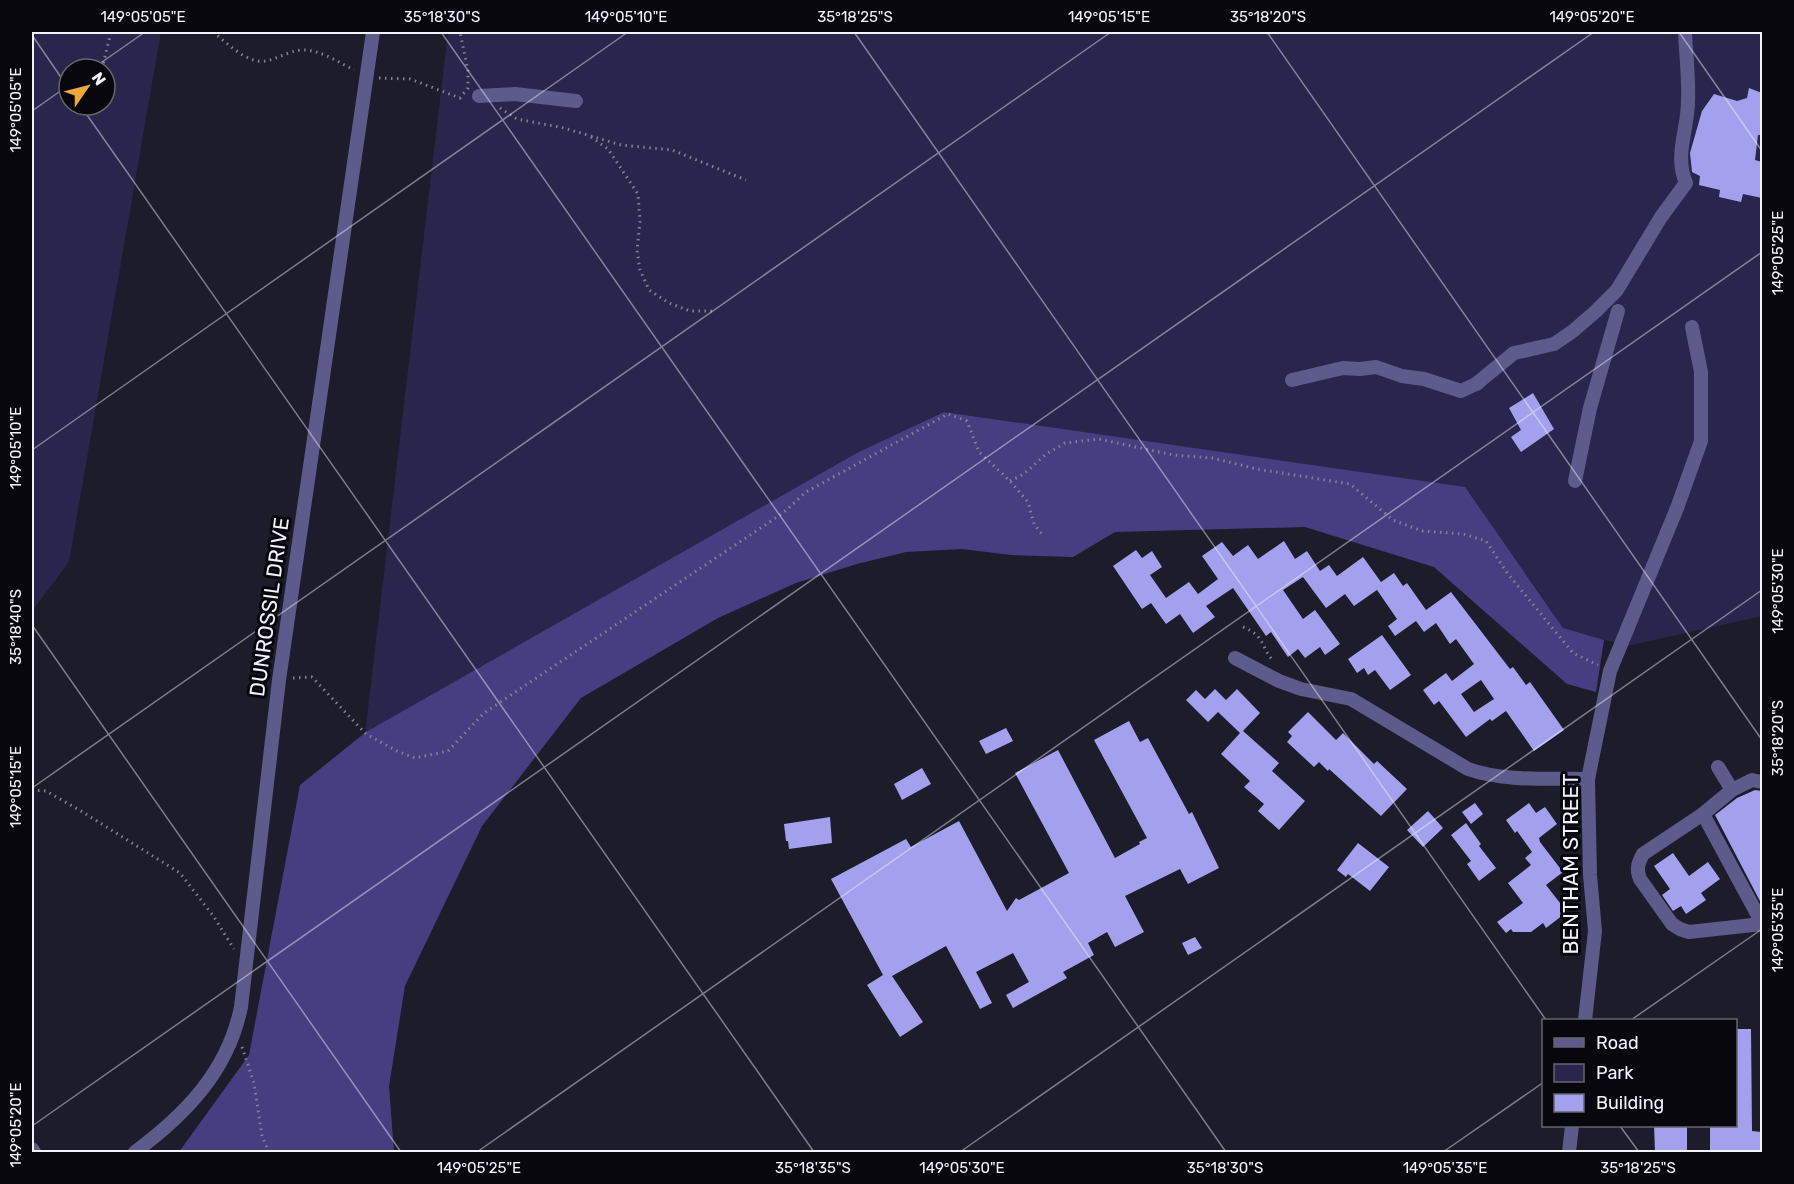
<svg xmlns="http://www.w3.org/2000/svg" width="1794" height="1184" viewBox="0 0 1794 1184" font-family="Rubik,sans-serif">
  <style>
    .green { fill: #28264c; fill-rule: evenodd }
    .forest { fill: #453f82 }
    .building { fill: #a3a1ee; fill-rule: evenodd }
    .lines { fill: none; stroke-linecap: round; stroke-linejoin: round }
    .path { stroke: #83838f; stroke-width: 3; stroke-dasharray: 1.5 4.5; stroke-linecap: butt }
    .minor { stroke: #5c5b8b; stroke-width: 14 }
    .ticks { fill: none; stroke: #f3f3fd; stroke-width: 1.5; stroke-opacity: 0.45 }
    .labels { text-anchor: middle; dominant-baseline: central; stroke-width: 6; stroke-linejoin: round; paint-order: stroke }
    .street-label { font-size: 21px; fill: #f3f3fd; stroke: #07070d }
    .neatline { fill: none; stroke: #f3f3fd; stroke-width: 2 }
    .ticks-label { font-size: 15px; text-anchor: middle; fill: #f3f3fd }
  </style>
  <rect width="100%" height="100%" fill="#1c1c2a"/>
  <!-- green -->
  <g class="green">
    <path d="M32,32H161L69,562L32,611ZM69,69H105V105H69Z"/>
    <polygon points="448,32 1762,32 1762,616 1627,646 1564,629 1465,488 944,412 863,451 365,734"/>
  </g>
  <!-- forest -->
  <polygon class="forest" points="944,412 1465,487 1563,628 1604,640 1596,692 1567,684 1434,567 1305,527 1115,532 1073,557 1011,555 962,549 906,552 857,564 796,583 718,618 581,698 482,826 405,986 389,1086 394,1152 179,1152 249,1055 300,785 366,732 857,453"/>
  <!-- building -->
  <g class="building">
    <polygon points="1749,88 1762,93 1762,135 1758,135 1755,160 1762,162 1762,198 1743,194 1741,202 1719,197 1720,190 1699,185 1700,176 1692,172 1690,153 1702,111 1714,94 1737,101 1747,98"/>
    <polygon points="1533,393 1554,429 1521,452 1511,437 1521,430 1509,408"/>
    <path d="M1284,541L1295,559L1307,551L1320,571L1329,565L1337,576L1363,557L1381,582L1394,573L1403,586L1407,583L1426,610L1451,592L1510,669L1513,667L1526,685L1530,682L1564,730L1534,751L1506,711L1492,721L1490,719L1466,737L1439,701L1434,705L1423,690L1446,673L1452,681L1474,664L1456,639L1450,644L1436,623L1424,632L1416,621L1395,636L1388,626L1397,619L1377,590L1354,606L1345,594L1326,608L1303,577L1283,590L1303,619L1315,610L1340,644L1325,655L1320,647L1305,658L1298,649L1288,657L1271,632L1266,636L1233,588L1206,606L1215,617L1193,633L1180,614L1166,624L1151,603L1142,609L1113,566L1136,550L1142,558L1152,551L1162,567L1150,575L1166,598L1189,582L1198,594L1218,579L1202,556L1222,542L1233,556L1248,545L1258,559ZM1481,680L1494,699L1474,712L1461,694Z"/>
    <polygon points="1382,635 1411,675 1390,690 1375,670 1368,675 1364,668 1357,673 1348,659"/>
    <polygon points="1215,689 1226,700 1237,689 1260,713 1243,731 1279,763 1272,771 1305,801 1279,830 1258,811 1264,804 1244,787 1250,781 1221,754 1240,733 1218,712 1208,722 1186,700 1196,690 1205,699"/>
    <polygon points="1308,712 1336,740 1343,733 1374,764 1377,761 1407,789 1381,816 1329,769 1328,771 1319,762 1314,767 1287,742 1292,736 1288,732"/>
    <polygon points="1129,721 1140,742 1148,738 1189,814 1192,812 1219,868 1188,884 1180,869 1125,896 1144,932 1115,947 1107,932 1088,943 1094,955 1063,972 1067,978 1013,1008 1006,995 1029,982 1013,953 976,972 992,1003 980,1009 946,946 892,976 923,1022 900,1037 867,985 883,975 831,879 906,839 911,847 959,821 1007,911 1016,898 1019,900 1069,873 1015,773 1058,750 1115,858 1140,844 1139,842 1147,838 1094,740"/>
    <polygon points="1006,728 1013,741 986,754 979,741"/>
    <polygon points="922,768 931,784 902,800 894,784"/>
    <polygon points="1755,790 1762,791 1762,905 1715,815 1737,798"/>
    <polygon points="1475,803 1483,814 1471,824 1462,812"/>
    <polygon points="1529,803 1536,813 1545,807 1557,824 1539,838 1540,842 1563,872 1546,885 1567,912 1546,928 1543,923 1531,932 1513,932 1511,929 1506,933 1497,922 1523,903 1508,883 1531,865 1525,858 1532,852 1517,831 1515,833 1506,820"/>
    <polygon points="1428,811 1443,828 1423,847 1407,830"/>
    <polygon points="830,817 832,843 789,849 788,841 786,841 784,824"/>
    <polygon points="1466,823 1481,844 1479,846 1496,868 1479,881 1467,864 1471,861 1451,835"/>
    <polygon points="1358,843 1389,867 1370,891 1348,874 1346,877 1337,870"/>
    <polygon points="1673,853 1689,876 1708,862 1720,879 1701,893 1706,900 1686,914 1681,906 1673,911 1662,895 1670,889 1654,866"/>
    <polygon points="1195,937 1202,948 1188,955 1182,943"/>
    <polygon points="1736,1029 1751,1029 1752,1131 1762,1132 1762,1152 1710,1152 1710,1125 1736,1125"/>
    <polygon points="1654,1125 1687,1125 1687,1152 1655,1152"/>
  </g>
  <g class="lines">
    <!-- path -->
    <g class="path">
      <path d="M213,32C226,42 247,64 265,61C279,59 291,49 306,50C322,51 340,63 354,70"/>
      <polyline points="102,69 111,32"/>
      <polyline points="379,78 410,79 460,98 468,88 468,71 460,32"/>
      <polyline points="500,108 517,119 564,128 621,145 672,150 746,180"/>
      <polyline points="591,137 608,149 638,194 640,222 637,250 640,270 649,290 669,303 690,311 713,311"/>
      <polyline points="1010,481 1024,474 1046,454 1065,443 1099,439 1173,455 1212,458 1257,469 1350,484 1393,520 1422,531 1463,534 1486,541 1508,574 1573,653 1598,665"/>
      <path d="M1243,627C1265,636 1260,645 1273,661"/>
      <polyline points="293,678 312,677 366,734 397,751 415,758 448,751 484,713 783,513 806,492 948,414 967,421 979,452 1010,481 1028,502 1034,524 1044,537"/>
      <polyline points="32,790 46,791 81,811 180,873 214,917 234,949"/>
      <polyline points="242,1047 254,1083 262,1136 269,1152"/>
    </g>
    <!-- minor -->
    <g class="minor">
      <polyline points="479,96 515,94 576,101"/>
      <polyline points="1292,380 1343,368 1360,369 1376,367 1402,376 1424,379 1461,391 1478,383"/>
      <path d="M1476,384L1514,353L1554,344L1573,331L1595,312L1617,290L1661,217L1686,183C1674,155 1688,130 1688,101C1689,78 1686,55 1685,32"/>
      <polyline points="1575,481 1590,408 1618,311"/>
      <path d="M1235,658L1279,681L1301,689L1351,699L1468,769C1505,782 1549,778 1588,779"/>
      <polyline points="1718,767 1732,790"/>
      <path d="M1762,782L1752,780L1732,790L1703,814L1643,854C1638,863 1636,869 1640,879L1672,924L1680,929L1689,932L1762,924"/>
      <polyline points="1703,814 1762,923"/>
      <polyline points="1585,1020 1595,931 1590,875 1588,779 1610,671 1677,508 1701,441 1701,372 1692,327"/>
      <polyline points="32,1149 34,1152"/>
      <path d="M135,1152C186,1114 228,1071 241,1007L279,680L373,32"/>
      <polyline points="1569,1152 1572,1126"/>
    </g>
  </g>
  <!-- ticks -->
  <path class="ticks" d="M441,32L1226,1152M854,32L1546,1020M1267,32L1762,740M1679,32L1762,151M32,35L69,89M92,69L145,32M80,105L814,1152M32,111L69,85M32,450L628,32M32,625L401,1152M32,788L1111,32M1631,1020L1762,929M32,1126L1594,32M1620,1126L1639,1152M477,1152L1762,252M960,1152L1762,590M1443,1152L1544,1082"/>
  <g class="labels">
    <!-- street labels -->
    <g class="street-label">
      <text transform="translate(269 607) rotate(-82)">DUNROSSIL DRIVE</text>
      <text transform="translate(1570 864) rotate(-90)">BENTHAM STREET</text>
    </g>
  </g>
  <!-- border -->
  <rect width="1794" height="1184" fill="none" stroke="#07070d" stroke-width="66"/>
  <!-- legend -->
  <rect x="1542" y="1019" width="195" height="108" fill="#07070d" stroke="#65656d" stroke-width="1.5"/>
  <rect x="1554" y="1038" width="30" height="9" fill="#5c5b8b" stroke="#65656d" stroke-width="1.5"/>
  <text x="1596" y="1049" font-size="18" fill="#f3f3fd">Road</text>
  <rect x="1554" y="1064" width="30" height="18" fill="#28264c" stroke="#65656d" stroke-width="1.5"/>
  <text x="1596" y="1079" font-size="18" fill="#f3f3fd">Park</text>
  <rect x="1554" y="1094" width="30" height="18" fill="#a3a1ee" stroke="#65656d" stroke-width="1.5"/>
  <text x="1596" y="1109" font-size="18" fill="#f3f3fd">Building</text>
  <!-- north arrow -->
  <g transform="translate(87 87) rotate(55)"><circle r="28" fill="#07070d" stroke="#65656d" stroke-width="1.5"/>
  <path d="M0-4.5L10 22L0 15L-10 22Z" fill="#eda83b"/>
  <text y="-9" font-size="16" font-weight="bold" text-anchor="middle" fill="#f3f3fd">N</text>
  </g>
  <rect x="33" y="33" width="1728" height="1118" class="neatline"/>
  <g class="ticks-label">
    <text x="143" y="22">149°05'05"E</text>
    <text x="442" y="22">35°18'30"S</text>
    <text x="626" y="22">149°05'10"E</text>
    <text x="855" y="22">35°18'25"S</text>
    <text x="1109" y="22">149°05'15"E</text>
    <text x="1268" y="22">35°18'20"S</text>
    <text x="1592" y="22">149°05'20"E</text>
    <text transform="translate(16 110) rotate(-90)" y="5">149°05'05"E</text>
    <text transform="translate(1778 253) rotate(-90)" y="5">149°05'25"E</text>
    <text transform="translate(16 448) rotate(-90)" y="5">149°05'10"E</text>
    <text transform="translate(1778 591) rotate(-90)" y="5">149°05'30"E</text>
    <text transform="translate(16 627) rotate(-90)" y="5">35°18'40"S</text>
    <text transform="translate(1778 738) rotate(-90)" y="5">35°18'20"S</text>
    <text transform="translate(16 787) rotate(-90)" y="5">149°05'15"E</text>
    <text transform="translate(1778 930) rotate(-90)" y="5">149°05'35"E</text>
    <text transform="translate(16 1125) rotate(-90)" y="5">149°05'20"E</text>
    <text x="479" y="1173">149°05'25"E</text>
    <text x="813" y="1173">35°18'35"S</text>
    <text x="962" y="1173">149°05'30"E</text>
    <text x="1225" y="1173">35°18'30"S</text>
    <text x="1445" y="1173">149°05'35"E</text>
    <text x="1638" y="1173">35°18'25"S</text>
  </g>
</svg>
